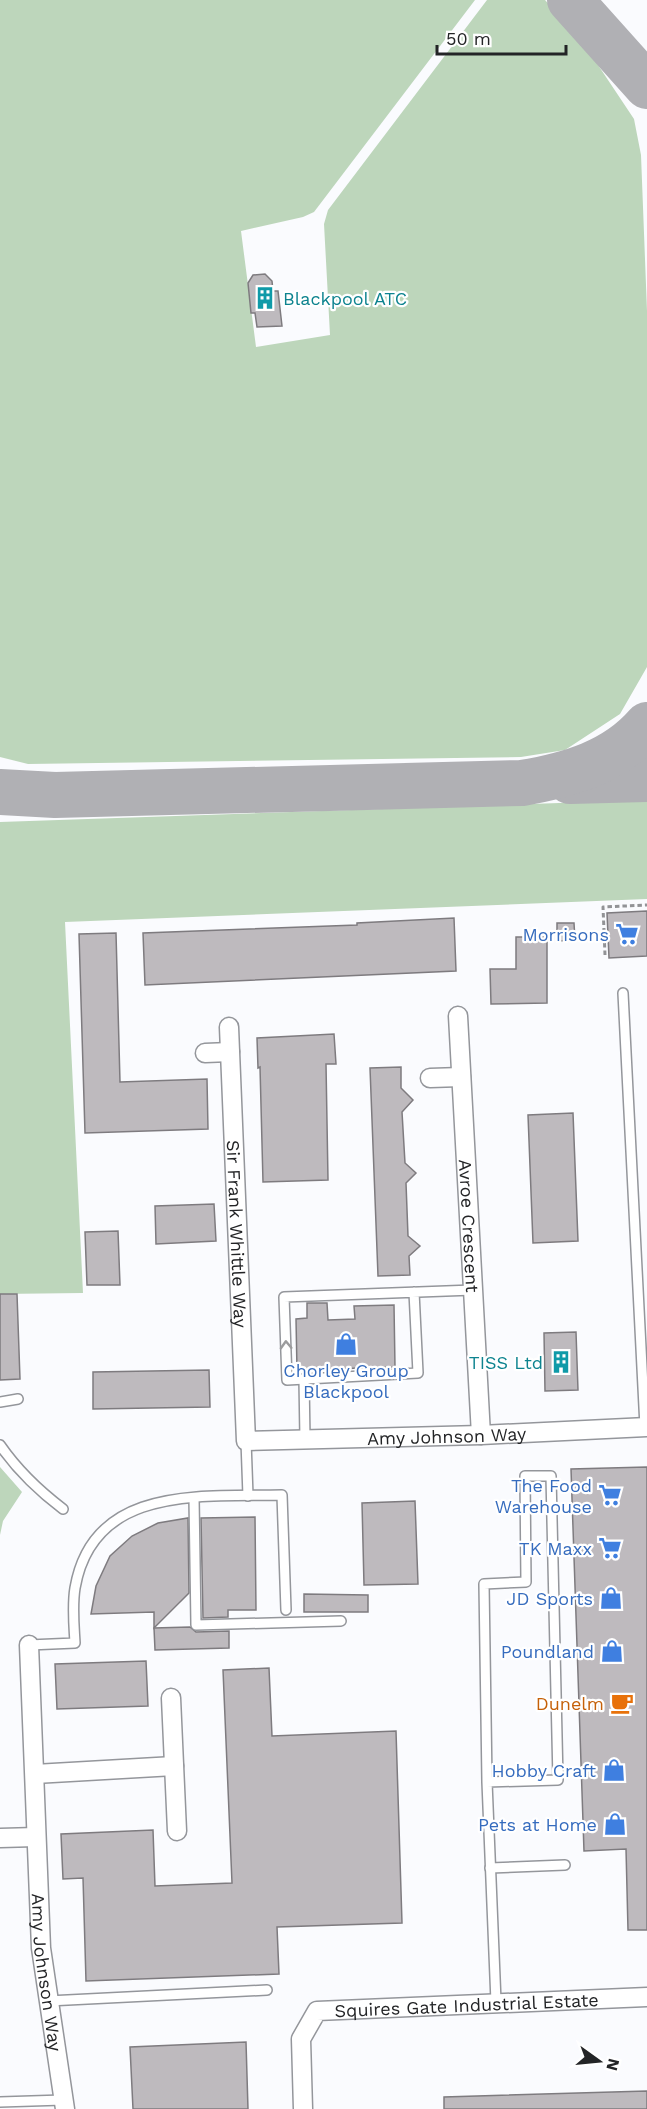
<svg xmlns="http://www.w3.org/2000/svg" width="647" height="2109" viewBox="0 0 647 2109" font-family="'Work Sans',sans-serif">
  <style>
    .green { fill: #bdd6bb }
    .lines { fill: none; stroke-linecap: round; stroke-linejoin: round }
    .taxiway { stroke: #b0b0b4; stroke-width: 46 }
    .building { fill: #bebabe; stroke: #7e7b7f; stroke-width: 1.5 }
    .lane-casing { stroke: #94969b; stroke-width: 12 }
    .street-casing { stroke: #94969b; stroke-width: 21 }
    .path { stroke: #929396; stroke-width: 3; stroke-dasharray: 4.5 3; stroke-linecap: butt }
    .lane { stroke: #fff; stroke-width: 9 }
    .street { stroke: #fff; stroke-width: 18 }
    .oneway { stroke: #9c9c9d }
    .labels { text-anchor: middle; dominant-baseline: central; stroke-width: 4.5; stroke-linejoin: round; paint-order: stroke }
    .culture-label { font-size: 18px; fill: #0d838f; stroke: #fff; text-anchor: start }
    .shop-label { font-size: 18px; fill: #366cbe; stroke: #fff; text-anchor: end }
    .street-label { font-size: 18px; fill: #232426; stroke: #fff }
    .food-label { font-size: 18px; fill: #c56008; stroke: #fff; text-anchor: end }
  </style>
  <rect width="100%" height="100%" fill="#fafbfe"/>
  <!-- green -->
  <g class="green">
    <polygon points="0,0 475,0 314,212 303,217 241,231 256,347 330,335 324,224 328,210 487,0 545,0 580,38 634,119 641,155 647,311 647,667 620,714 565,750 521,757 28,764 0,757"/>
    <polygon points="647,800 647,899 65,922 83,1293 0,1294 0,822"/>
    <polygon points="0,1467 22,1492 3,1521 0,1535"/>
  </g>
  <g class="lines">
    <!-- taxiway -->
    <g class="taxiway">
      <polyline points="570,0 647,86"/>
      <polyline points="570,781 647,779"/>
      <path d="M0,792L55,795L522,783C569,775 615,762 647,725"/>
    </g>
  </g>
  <!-- building -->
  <g class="building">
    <polygon points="265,274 272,281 273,291 278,291 282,326 257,327 255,313 251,313 248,283 253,275"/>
    <polygon points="647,911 647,956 609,958 607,913"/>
    <polygon points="454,918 456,971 145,985 143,933 357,925 357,923"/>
    <polygon points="557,923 574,923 575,940 557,941"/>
    <polygon points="116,933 120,1082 207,1079 208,1129 85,1133 79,934"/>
    <polygon points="516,937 547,937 547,1003 491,1004 490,969 516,969"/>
    <polygon points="334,1034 336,1064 326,1064 328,1180 263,1182 260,1067 258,1068 257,1038"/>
    <polygon points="401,1067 401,1088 413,1100 402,1112 405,1163 416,1173 406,1183 408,1236 420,1246 409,1256 410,1275 378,1276 370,1068"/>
    <polygon points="573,1113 578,1241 533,1243 528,1115"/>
    <polygon points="214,1204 216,1241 156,1244 155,1206"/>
    <polygon points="118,1231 120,1285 87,1285 85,1232"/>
    <polygon points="0,1294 17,1294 20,1379 0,1380"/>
    <polygon points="307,1303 327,1303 328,1320 355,1319 354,1306 394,1305 395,1367 297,1370 296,1319 307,1318"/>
    <polygon points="576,1332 578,1390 545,1391 544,1333"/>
    <polygon points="209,1370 210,1407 93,1409 93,1372"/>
    <polygon points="647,1467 647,1930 628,1930 626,1849 584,1851 571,1469"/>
    <polygon points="415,1501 418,1584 364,1585 362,1503"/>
    <polygon points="255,1517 256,1610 228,1610 228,1617 203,1618 201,1518"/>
    <polygon points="188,1518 189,1593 154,1628 154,1612 91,1614 96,1586 110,1556 132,1536 158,1523"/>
    <polygon points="304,1594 368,1595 368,1612 304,1612"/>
    <polygon points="190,1627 196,1632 229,1631 229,1648 155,1650 154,1628"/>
    <polygon points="146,1661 148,1706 57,1709 55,1664"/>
    <polygon points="269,1668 272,1736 396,1731 402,1923 277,1927 279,1974 86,1981 83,1878 63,1879 61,1834 153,1830 155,1886 232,1883 223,1670"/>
    <polygon points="246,2042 248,2109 133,2109 130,2047"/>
    <polygon points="647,2091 647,2109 444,2109 444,2097"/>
  </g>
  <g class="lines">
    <!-- lane casing -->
    <g class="lane-casing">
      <g id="lane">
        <polyline points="623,993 645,1427"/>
        <polyline points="414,1292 418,1373 287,1380 284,1297 473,1290"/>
        <polyline points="304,1379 305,1439"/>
        <polyline points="0,1402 18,1399"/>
        <polyline points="246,1441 248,1496"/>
        <path d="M0,1445C18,1471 38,1490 63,1509"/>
        <polyline points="194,1498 196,1625 341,1621"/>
        <path d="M29,1645L75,1643C74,1625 72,1606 75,1588C93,1484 203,1497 282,1495L286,1610"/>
        <polyline points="487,1782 484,1584 526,1582 525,1476 551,1476 558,1780 487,1782 496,2002"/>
        <polyline points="490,1868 565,1865"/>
        <polyline points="48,2001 267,1990"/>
        <polyline points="0,2102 63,2100"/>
      </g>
    </g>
    <!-- street casing -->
    <g class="street-casing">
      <g id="street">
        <path id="s1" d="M458,1016L481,1435"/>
        <path id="s2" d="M229,1027L246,1441L481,1435L647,1427"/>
        <polyline points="205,1053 230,1052"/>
        <polyline points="430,1078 461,1077"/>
        <path id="s3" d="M29,1645L41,1948L65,2109"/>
        <polyline points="171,1698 177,1831"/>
        <polyline points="35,1774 174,1766"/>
        <polyline points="0,1838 36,1837"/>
        <path id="s4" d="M303,2109L301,2039L317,2011L647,1997"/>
      </g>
    </g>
    <!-- path -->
    <polyline class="path" points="605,955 603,907 647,905"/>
    <!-- lane -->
    <use href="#lane" class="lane"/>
    <!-- street -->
    <use href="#street" class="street"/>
  </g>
  <!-- one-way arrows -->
  <defs><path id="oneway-chevron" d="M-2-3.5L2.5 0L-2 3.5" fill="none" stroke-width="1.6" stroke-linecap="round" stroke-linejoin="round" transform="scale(1.5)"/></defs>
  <use class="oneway" href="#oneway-chevron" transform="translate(286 1345) rotate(-92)"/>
  <!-- icons -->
  <defs>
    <g id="building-bare" transform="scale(1.8)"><path d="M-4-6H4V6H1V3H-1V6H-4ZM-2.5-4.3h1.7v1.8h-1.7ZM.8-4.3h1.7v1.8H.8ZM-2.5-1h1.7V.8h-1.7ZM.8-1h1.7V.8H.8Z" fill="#0f9aa8" stroke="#fff" stroke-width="2.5" paint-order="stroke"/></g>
    <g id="supermarket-bare" transform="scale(1.8)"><path d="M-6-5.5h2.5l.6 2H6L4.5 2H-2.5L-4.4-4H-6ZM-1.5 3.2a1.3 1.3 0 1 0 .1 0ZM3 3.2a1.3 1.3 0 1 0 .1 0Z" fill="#3f7fe0" stroke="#fff" stroke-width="2.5" paint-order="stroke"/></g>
    <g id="shop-bare" transform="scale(1.8)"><path d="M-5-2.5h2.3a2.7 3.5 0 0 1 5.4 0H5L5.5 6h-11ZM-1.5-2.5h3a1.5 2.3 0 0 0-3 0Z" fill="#3f7fe0" stroke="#fff" stroke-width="2.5" paint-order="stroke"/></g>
    <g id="cafe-bare" transform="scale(1.8)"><path d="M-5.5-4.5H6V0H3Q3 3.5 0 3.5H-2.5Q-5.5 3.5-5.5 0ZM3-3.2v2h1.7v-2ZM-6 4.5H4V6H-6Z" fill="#e8710a" stroke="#fff" stroke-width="2.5" paint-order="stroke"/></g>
  </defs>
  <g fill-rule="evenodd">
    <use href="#building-bare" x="265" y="298"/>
    <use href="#supermarket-bare" x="627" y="934"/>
    <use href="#shop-bare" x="346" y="1344"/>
    <use href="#building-bare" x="561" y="1362"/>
    <use href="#supermarket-bare" x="610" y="1495"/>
    <use href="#supermarket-bare" x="610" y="1548"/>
    <use href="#shop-bare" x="611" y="1598"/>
    <use href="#shop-bare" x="612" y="1651"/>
    <use href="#cafe-bare" x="622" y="1703"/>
    <use href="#shop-bare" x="614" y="1770"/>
    <use href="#shop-bare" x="615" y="1824"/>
  </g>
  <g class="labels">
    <!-- culture labels -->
    <g class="culture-label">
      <text x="283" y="298">Blackpool ATC</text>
      <text x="543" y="1362" text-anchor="end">TISS Ltd</text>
    </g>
    <!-- shop labels -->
    <g class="shop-label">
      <text x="609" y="934">Morrisons</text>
      <text x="346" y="1370" text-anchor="middle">Chorley Group<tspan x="346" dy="21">Blackpool</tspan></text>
      <text x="592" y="1485">The Food<tspan x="592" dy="21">Warehouse</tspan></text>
      <text x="592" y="1548">TK Maxx</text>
      <text x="593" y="1598">JD Sports</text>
      <text x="594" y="1651">Poundland</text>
      <text x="596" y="1770">Hobby Craft</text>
      <text x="597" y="1824">Pets at Home</text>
    </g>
    <!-- street labels -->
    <g class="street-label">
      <text stroke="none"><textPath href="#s1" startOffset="210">Avroe Crescent</textPath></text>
      <text stroke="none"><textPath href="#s2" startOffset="207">Sir Frank Whittle Way</textPath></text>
      <text stroke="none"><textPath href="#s2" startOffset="615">Amy Johnson Way</textPath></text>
      <text stroke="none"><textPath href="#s3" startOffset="328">Amy Johnson Way</textPath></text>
      <text stroke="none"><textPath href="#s4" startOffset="252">Squires Gate Industrial Estate</textPath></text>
    </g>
    <!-- food labels -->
    <g class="food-label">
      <text x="604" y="1703">Dunelm</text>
    </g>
  </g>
  <!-- north arrow -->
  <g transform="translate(599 2061) rotate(105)" stroke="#ffffff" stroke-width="4.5" paint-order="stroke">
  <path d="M0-4.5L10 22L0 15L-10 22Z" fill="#232426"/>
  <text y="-9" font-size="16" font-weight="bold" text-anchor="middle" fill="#232426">N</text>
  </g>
  <!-- scale -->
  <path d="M437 45v9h129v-9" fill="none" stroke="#232426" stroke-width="3"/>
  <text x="446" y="45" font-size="18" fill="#232426" stroke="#ffffff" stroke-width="4.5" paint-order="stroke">50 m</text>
</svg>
